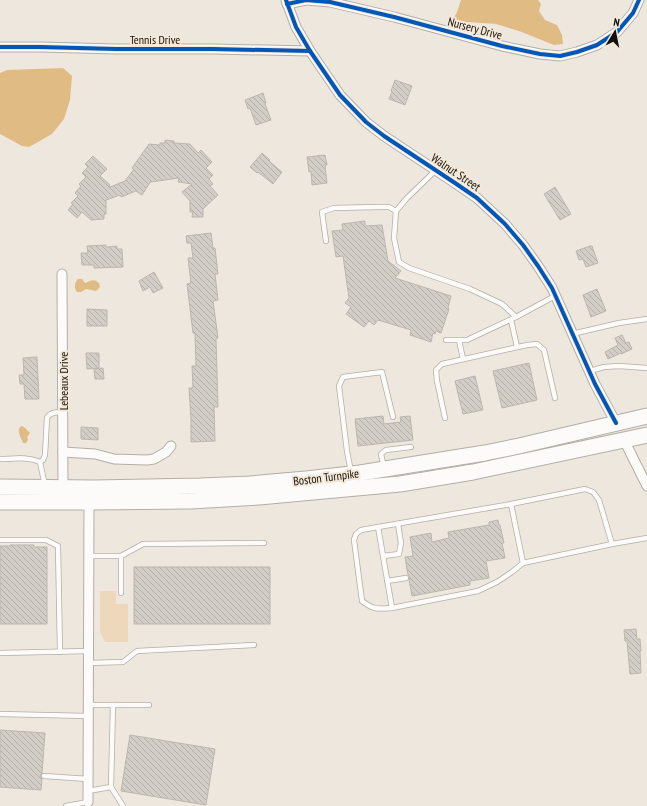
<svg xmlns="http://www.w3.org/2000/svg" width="647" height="806" viewBox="0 0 647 806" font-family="'PT Sans Narrow',sans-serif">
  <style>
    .park { fill: #edd8bb }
    .water { fill: #e1bb84 }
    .building { fill: url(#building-back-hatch); stroke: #bbb6ae }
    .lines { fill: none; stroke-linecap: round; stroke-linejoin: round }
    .service-casing { stroke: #b3aea6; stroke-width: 6 }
    .minor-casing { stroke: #b3aea6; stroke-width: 11 }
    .trunk-casing { stroke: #b3aea6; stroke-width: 17 }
    .service { stroke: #fcfbfa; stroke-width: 4.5 }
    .minor { stroke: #fcfbfa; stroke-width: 9 }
    .trunk { stroke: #fcfbfa; stroke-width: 15 }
    .cycleway-casing { stroke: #f4e8d8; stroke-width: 6 }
    .cycleway { stroke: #0057b8; stroke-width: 4 }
    .labels { text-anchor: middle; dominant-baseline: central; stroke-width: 4; stroke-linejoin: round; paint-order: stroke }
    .street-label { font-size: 12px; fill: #130f0a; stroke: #f4e8d8 }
  </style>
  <defs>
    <pattern id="building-back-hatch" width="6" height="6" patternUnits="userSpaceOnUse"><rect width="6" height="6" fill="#d2cdc6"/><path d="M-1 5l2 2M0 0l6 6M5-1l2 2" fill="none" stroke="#b3afa9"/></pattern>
  </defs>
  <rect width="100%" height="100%" fill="#eee7de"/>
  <!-- park -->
  <polygon class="park" points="100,591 116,591 116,604 128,604 128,642 105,642 100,632"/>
  <!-- water -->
  <g class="water">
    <polygon points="461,0 538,0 541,4 539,11 545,20 557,25 562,35 563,44 554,45 519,31 496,24 467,22 460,24 452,21 457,12"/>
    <polygon points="63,68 72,76 70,100 64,119 52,134 29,147 22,146 0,134 0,73 7,70"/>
    <path d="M78,279H82L85,283C89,282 92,279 96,281L99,283L100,287L96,291L86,289L81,292H77C74,288 74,283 78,279Z"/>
    <path d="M21,426L24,427L30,433L27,437L28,440L26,443H23C21,437 18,434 19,429Z"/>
  </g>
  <!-- building -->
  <g class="building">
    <polygon points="395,80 412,86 405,105 389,99 392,92 391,91"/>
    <polygon points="263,93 266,103 265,104 271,120 256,125 250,108 248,109 245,100"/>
    <polygon points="165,140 174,141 174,143 190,144 198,153 201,150 212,162 206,168 213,175 209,179 213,184 210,186 218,195 203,209 203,217 192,217 193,212 190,212 190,201 182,192 192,184 178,182 179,178 151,182 151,181 142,195 136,191 121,197 120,195 106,200 106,214 104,214 104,219 91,220 82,212 77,218 68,210 73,204 71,203 78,196 75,193 81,186 79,184 86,177 82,173 88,167 85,164 93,156 107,169 100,176 109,184 110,187 125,181 134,169 132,168 149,144 160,145 160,143 165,143"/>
    <polygon points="262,153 270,160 269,161 282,172 273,184 258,172 257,173 250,167"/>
    <polygon points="325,155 327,165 325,165 327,183 312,185 311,171 309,172 307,157"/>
    <polygon points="555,187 571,214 560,220 544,194"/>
    <polygon points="365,221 365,226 382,225 388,261 401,271 395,278 451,296 448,308 449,309 441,333 436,331 435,334 433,333 431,342 410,335 411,330 378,320 374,325 369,321 364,327 346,314 351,307 345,303 349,298 343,256 336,257 332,231 343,230 342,224"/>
    <polygon points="211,233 213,248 215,248 218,274 215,274 218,300 213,301 218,338 216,339 218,407 214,407 215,441 191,442 191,419 189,388 193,388 192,366 196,366 195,333 193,333 187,284 191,283 188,258 193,258 191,243 187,243 186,236"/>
    <polygon points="106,245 106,247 117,246 117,249 122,249 123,267 94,268 94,265 82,265 81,253 88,253 87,246"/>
    <polygon points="590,246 592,246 598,263 586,267 583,259 579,260 576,251"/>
    <polygon points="154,272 163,288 153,293 150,287 143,291 139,281"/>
    <polygon points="597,289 606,311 591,317 583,295"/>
    <polygon points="87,309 107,310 107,326 87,326"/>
    <polygon points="622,335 626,343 629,342 632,349 621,354 621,353 608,359 605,352 618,345 615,338"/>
    <polygon points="86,353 99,353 99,368 87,369"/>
    <polygon points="37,357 39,399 25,399 24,384 20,384 19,375 24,375 23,358"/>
    <polygon points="529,363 537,400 502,408 493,371"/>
    <polygon points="103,368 104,379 95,379 94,369"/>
    <polygon points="475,376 483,410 463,414 455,381"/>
    <polygon points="383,416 384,424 401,422 400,417 410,416 413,440 358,446 355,419"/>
    <polygon points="81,427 98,428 98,440 81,439"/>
    <polygon points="498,520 499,525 500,525 504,543 502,543 505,558 486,561 489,578 470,581 470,585 412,596 409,580 410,577 408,575 405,557 413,556 410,537 431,533 432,542 449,538 448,532 489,525 489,522"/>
    <polygon points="10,545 34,545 34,547 47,547 47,624 0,624 0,546 10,546"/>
    <rect x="134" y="567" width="136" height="57"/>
    <polygon points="636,629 637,639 640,639 641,651 640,651 641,673 630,674 627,641 625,641 624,630"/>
    <polygon points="0,730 45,733 42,773 40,776 42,779 41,790 0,787"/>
    <polygon points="130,735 215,749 206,805 121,791"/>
  </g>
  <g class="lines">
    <!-- service casing -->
    <g class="service-casing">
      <g id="service">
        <polyline points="436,170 407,198 396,211 394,238 399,262 409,268 470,289 502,304 516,317 555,296"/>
        <polyline points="326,241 322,212 334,208 378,207 389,207 396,211"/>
        <polyline points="511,320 517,347"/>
        <polyline points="572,334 619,323 647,319"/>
        <polyline points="446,340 467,340 516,317"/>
        <polyline points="459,340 463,359"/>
        <polyline points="590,371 604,367 619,366 647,368"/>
        <polyline points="445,418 437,381 436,370 442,364 527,345 537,344 544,350 555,398"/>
        <path d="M0,459C13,459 27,456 40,462L45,486"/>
        <path d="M40,462L43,460L45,455L47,418C50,412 57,412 63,412"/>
        <polyline points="384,468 381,454 386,450 411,447"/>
        <polyline points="351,472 347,451 339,386 343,377 382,372 393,417"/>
        <polyline points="511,504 585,489 593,492 599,500 612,544"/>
        <polyline points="378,527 392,608"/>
        <polyline points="0,540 46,540 58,546 60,652"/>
        <polyline points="89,556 121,556 143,544 264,543"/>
        <polyline points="383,556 399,554 401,543 398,524"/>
        <path d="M523,563L511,504L361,530L356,534L354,540L362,601C374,610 377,609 392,608L478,591L497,582L512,572L523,563L612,544L647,538"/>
        <polyline points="387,581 406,578"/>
        <polyline points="121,593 121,556"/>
        <polyline points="0,653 88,651"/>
        <polyline points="88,663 123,662 137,651 254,645"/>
        <polyline points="88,705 149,705"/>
        <polyline points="0,714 88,716"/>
        <polyline points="44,776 88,779"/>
        <polyline points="111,787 123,806"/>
        <polyline points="88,791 111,787 113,705"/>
        <polyline points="66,806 88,802"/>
      </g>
    </g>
    <!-- minor casing -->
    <g class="minor-casing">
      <g id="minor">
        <polyline points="286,0 296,27 310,51 340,95 366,122 384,136 455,183 477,198 505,224 523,245 538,266 552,288 595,384 616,423"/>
        <polyline points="287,4 306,0 330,2 394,17 502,46 540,54 560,56 577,52 597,45 617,32 633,13 639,0"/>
        <polyline points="0,47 40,47 116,49 213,49 310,51"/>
        <polyline points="62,274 63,488"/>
        <polyline points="624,440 647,486"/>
        <polyline points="63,452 95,454 114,459 147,460 154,459 166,452 171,446"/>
        <polyline points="88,802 89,502"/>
      </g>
    </g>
    <!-- trunk casing -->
    <g class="trunk-casing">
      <g id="trunk">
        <polyline points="0,487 94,488 201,486 250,484 306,479 360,473 485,453 519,446 647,416"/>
        <polyline points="0,502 89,502 191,501 259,497 400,484 473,472 647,435"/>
      </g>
    </g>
    <!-- service -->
    <use href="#service" class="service"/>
    <!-- minor -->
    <use href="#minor" class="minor"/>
    <!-- trunk -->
    <use href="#trunk" class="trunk"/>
    <!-- cycleway casing -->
    <g class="cycleway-casing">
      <g id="cycleway">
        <polyline points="286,0 296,27 310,51 340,95 366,122 384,136 455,183 477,198 505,224 523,245 538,266 552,288 595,384 616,423"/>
        <polyline points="287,4 306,0 330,2 394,17 502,46 540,54 560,56 577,52 597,45 617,32 633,13 639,0"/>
        <polyline points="0,47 40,47 116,49 213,49 310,51"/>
      </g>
    </g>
    <!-- cycleway -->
    <use href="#cycleway" class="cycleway"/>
  </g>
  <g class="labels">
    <!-- street labels -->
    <g class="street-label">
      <text transform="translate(475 28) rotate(15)">Nursery Drive</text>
      <text x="155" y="39">Tennis Drive</text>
      <text transform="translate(456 172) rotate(34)">Walnut Street</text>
      <text transform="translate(63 381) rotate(-90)">Lebeaux Drive</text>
      <text transform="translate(326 477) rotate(-7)">Boston Turnpike</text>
    </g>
  </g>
  <!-- north arrow -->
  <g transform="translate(615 32) rotate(10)" stroke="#f4e8d8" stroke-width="3" paint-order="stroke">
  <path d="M0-3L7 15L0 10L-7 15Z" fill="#130f0a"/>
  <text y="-6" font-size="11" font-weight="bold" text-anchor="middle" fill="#130f0a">N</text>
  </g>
</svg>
